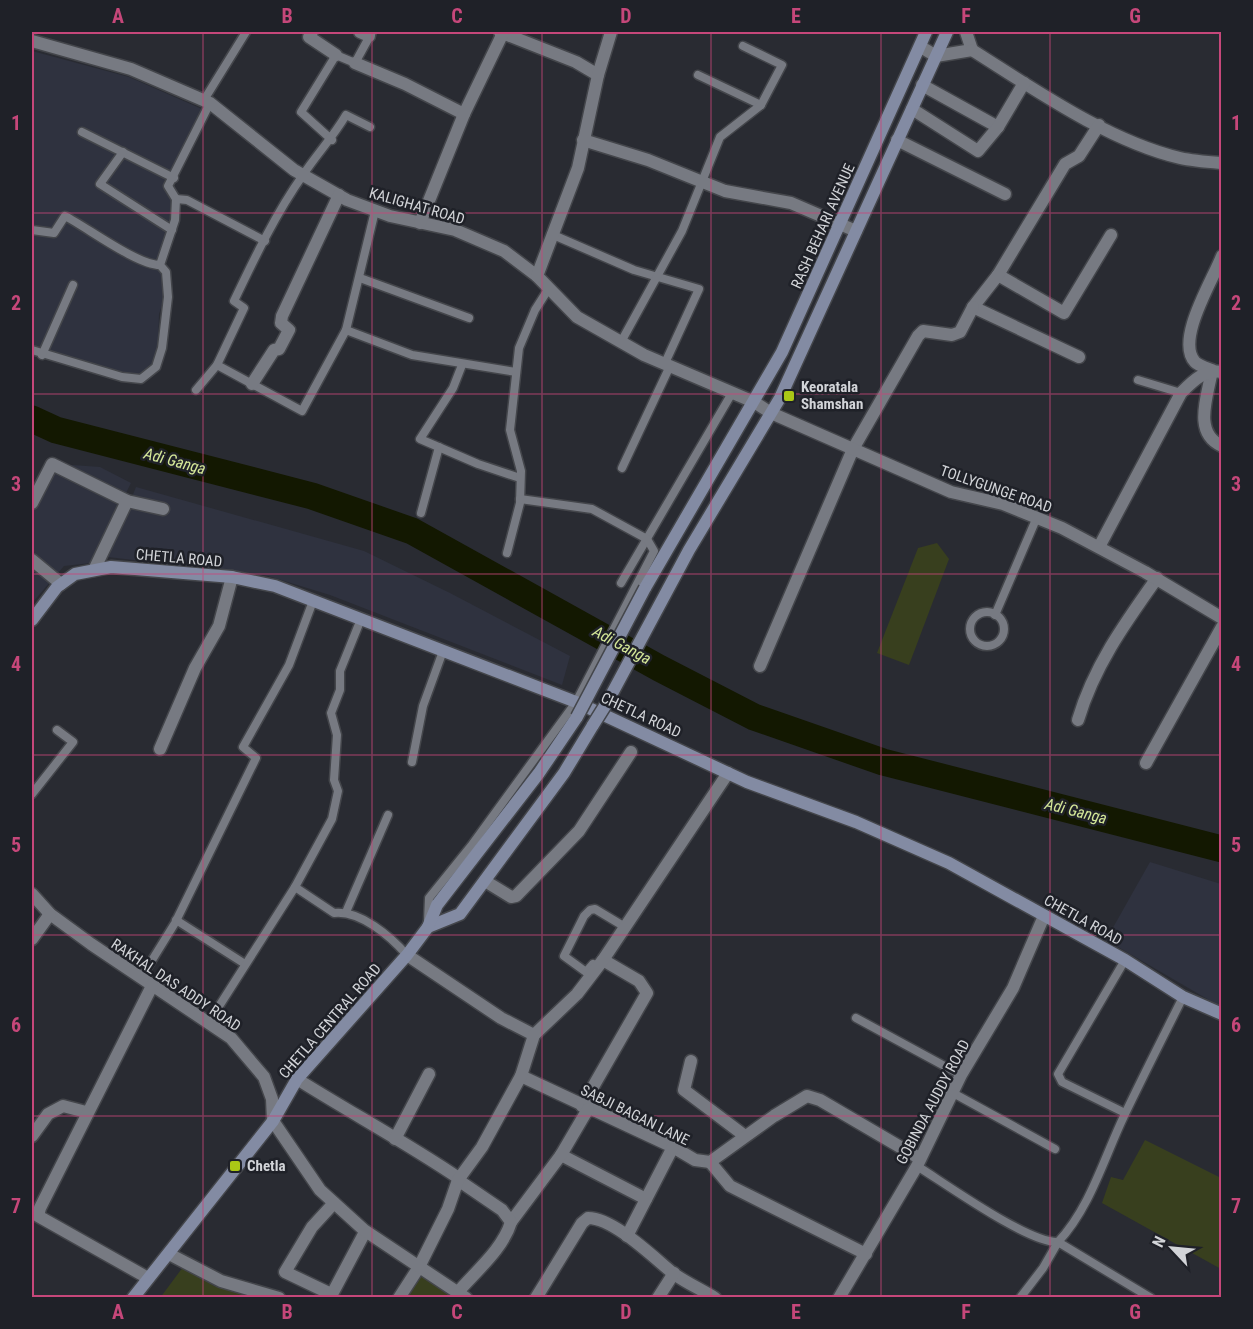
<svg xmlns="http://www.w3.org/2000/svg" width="1253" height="1329" viewBox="0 0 1253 1329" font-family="'Roboto Condensed',sans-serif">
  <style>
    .built { fill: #2f323f }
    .green { fill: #383f1e }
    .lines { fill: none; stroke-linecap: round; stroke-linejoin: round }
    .river { stroke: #131801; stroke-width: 27 }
    .service-casing { stroke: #44464b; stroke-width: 11 }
    .minor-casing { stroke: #44464b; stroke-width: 15 }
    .tertiary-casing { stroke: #44464b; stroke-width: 15 }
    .secondary-casing { stroke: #44464b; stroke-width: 15 }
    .service { stroke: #777a82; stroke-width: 8 }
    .minor { stroke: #777a82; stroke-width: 12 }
    .tertiary { stroke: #777a82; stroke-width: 12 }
    .secondary { stroke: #838ba3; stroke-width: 12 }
    .secondary-bridge-casing { stroke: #44464b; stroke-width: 15; stroke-linecap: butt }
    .secondary-bridge { stroke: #838ba3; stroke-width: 12 }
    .grid { fill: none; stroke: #c6477a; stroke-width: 1.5; stroke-opacity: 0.55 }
    .poi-dot { fill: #abc716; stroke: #1f2128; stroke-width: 2 }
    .labels { text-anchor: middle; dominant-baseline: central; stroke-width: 5; stroke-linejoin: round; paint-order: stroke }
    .street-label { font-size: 15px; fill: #d2d4d8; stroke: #1f2128 }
    .poi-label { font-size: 15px; font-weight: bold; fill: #d2d4d8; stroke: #1f2128; text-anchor: start }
    .water-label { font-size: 16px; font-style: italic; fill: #d4e798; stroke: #1f2128 }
    .neatline { fill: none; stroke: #c6477a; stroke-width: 2 }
    .grid-label { font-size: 20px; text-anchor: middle; font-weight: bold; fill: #c6477a }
  </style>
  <rect width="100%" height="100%" fill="#292b32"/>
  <!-- built -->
  <g class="built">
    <polygon points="32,51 129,77 202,109 164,182 172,202 171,220 158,259 163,275 164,299 159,314 158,348 147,377 102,368 32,345"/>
    <polygon points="45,463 100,467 131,483 91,563 64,566 32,603 32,487"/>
    <polygon points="136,487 364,551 450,593 570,656 562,685 330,595 268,576 108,557"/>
    <polygon points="1150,862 1221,884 1221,1007 1106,940"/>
  </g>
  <!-- green -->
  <g class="green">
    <polygon points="937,543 949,559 909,665 877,653 918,548"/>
    <polygon points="1145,1140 1221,1178 1221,1269 1102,1203 1111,1177 1123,1180"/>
    <polygon points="183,1267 214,1286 260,1297 160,1298"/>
    <polygon points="420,1271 458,1298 403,1298"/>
  </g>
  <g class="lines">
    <!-- river -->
    <polyline class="river" points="32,419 56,430 312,496 412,531 659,668 754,717 883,762 1222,849"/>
    <!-- service casing -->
    <g class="service-casing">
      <g id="service">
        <polyline points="698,75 761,105"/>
        <polyline points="204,100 246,32"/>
        <polyline points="82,132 174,178"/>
        <polyline points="332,140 301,112 336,55 355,63 372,32"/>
        <polyline points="123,152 100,184 172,230"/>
        <polyline points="176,199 187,200 265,241"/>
        <path d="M32,230L54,233L65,216C88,228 137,265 160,265"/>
        <polyline points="551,234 634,270 699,289 665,363"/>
        <polyline points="360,278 469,318"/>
        <polyline points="346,330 412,355 516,372"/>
        <polyline points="621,342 682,231 720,137 761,105 782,65 743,46"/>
        <polyline points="32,350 122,377 141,379 156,367 162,348 168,297 166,272 160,265 175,220 176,199 168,186 210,103"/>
        <polyline points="42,355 73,285"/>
        <polyline points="217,365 302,411 346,330 375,211"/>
        <polyline points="462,365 453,388 420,439 478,464 520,478"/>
        <polyline points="1138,380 1181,393"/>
        <path d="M196,390L217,365L244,308L234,301C254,259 276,213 303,175C317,154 333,137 346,115L370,127"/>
        <polyline points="622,468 670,366"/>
        <polyline points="421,513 439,447"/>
        <polyline points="507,553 520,503 521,471 510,430 519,348 535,310 549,288"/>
        <polyline points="621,583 732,393"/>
        <circle cx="987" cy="629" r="17"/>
        <polyline points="995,615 1037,517"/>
        <polyline points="412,762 423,706 443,651"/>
        <polyline points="32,794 73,742 57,730"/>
        <path d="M295,887L334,913C360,910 390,936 407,955"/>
        <polyline points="346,912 388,815"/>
        <polyline points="176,920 245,964"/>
        <polyline points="428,921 429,898 471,846 576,702 654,551 647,539 592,509 520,499"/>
        <polyline points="1125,960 1058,1074 1062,1082 1125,1113"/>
        <polyline points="593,964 586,972 564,956 584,916 590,910 595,909 625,927"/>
        <polyline points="141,978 175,923 256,758 243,747 289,665 313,601"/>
        <polyline points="856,1018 961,1075"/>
        <polyline points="209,1022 295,887 332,819 338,791 334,780 337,735 331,713 340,690 340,671 361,619"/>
        <polyline points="953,1093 1055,1149"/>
        <path d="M917,1166C946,1184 1028,1243 1058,1242C1090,1208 1104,1158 1124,1116C1143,1076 1163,1037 1183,997"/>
        <polyline points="1020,1298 1043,1268 1058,1242 1151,1298"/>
      </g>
    </g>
    <!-- minor casing -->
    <g class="minor-casing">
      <g id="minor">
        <polyline points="312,32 309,37 336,55"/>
        <polyline points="360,32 369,36"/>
        <polyline points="500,32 576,62 598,75"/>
        <polyline points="32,41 131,69 210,103 294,170 347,200 390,216 455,230 504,251 537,276 577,317 644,355 754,402"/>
        <polyline points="921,47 936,56 972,50 966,32"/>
        <path d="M972,50C1034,89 1108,141 1180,158C1193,161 1208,162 1222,163"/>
        <polyline points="355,63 405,84 464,114"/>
        <polyline points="922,85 998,127"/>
        <polyline points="912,109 978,151 998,127 1024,83"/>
        <polyline points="583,140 648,160 725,191 791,203 856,231"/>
        <polyline points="897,140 1005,194"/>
        <polyline points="420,223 464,114 503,33"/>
        <path d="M1222,256C1213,280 1175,340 1195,362C1199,366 1207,368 1212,370C1208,395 1192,433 1222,446"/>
        <polyline points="998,275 1064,313 1111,235"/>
        <polyline points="537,276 578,168 598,75 611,32"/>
        <polyline points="1079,357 973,307 998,275 1065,164 1079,156 1099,125"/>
        <polyline points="252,384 274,350 279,349 289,330 281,323 282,316 339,195"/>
        <polyline points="32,503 52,464 127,501 163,509"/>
        <path d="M1099,547L1181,393C1192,382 1204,369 1222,372"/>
        <polyline points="32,560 61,584"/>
        <polyline points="94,570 127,501"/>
        <polyline points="760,666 853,449 918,336 923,331 952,335 960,332 973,307"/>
        <path d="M1078,720C1094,666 1125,623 1157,578"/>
        <polyline points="160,749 195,668 219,626 232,577"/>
        <polyline points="1146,763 1222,627"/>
        <polyline points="485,881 511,897 516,896 579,831 631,752"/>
        <polyline points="32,894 50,914 91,944 231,1038 264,1077 272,1099 273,1121"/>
        <polyline points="32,939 50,914"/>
        <polyline points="407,955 501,1018 534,1035"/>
        <polyline points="691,1061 684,1090 745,1136"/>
        <polyline points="521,1076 673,1147 695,1160 710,1162 774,1116 807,1096 820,1100 919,1158"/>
        <path d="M297,1079C351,1113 407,1143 460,1179"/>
        <polyline points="582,1106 647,993 639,981 603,960"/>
        <polyline points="32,1136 48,1114 63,1106 86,1112"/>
        <polyline points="395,1139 429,1074"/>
        <polyline points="561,1155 646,1199"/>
        <polyline points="710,1162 730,1186 866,1254"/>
        <polyline points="511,1222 561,1155 588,1109"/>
        <polyline points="627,1236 673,1147"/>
        <polyline points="169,1254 221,1281 279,1298"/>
        <polyline points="148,1278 38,1216 40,1208 153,984"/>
        <path d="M458,1292C476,1271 503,1249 511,1222L502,1210L458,1180"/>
        <polyline points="331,1294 285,1272 312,1227 334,1203"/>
        <polyline points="330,1298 365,1232"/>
        <polyline points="399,1298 419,1267 448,1209 458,1180 482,1147 521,1076 534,1035 577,994 603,960 728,773"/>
        <path d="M536,1298L582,1223L588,1218C614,1218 654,1258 674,1274C687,1283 702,1290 715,1298"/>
        <polyline points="658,1298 674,1273"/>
      </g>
    </g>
    <!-- tertiary casing -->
    <g class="tertiary-casing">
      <g id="tertiary">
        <polyline points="754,402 771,413 951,492 1003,504 1062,528 1145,572 1222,618"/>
        <polyline points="273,1121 320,1190 364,1230 466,1298"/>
        <polyline points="839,1298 917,1166 961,1075 1013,988 1044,916"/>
      </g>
    </g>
    <!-- secondary casing -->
    <g class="secondary-casing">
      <g id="secondary">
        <polyline points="645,588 782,352 926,32"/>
        <polyline points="32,620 57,587 75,574 111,567 232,577 275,586 576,702 747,782 856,822 949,863 1125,960 1183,997 1222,1014"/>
        <polyline points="608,701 689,550 780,398 947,32"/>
        <polyline points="428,927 460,914 564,773 593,725"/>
        <polyline points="133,1298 273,1121 297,1079 407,955 428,927 437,905 539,773 577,717"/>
      </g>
    </g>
    <!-- service -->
    <use href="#service" class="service"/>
    <!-- minor -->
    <use href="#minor" class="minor"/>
    <!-- tertiary -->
    <use href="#tertiary" class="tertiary"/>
    <!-- secondary -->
    <use href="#secondary" class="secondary"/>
    <!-- secondary-bridge casing -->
    <g class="secondary-bridge-casing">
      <g id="secondary-bridge">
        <polyline points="577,717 645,588"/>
        <polyline points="593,725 608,701"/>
      </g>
    </g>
    <!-- secondary-bridge -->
    <use href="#secondary-bridge" class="secondary-bridge"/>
  </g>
  <!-- grid -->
  <path class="grid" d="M203,32V1298M372,32V1298M542,32V1298M711,32V1298M881,32V1298M1050,32V1298M32,213H1222M32,394H1222M32,574H1222M32,755H1222M32,935H1222M32,1116H1222"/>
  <!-- markers -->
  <g class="poi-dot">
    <rect x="783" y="390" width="12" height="12" rx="3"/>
    <rect x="229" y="1160" width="12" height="12" rx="3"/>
  </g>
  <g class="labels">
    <!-- street labels -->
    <g class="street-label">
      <text transform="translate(417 206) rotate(16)">KALIGHAT ROAD</text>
      <text transform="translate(823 226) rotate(-66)">RASH BEHARI AVENUE</text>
      <text transform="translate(996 489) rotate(19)">TOLLYGUNGE ROAD</text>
      <text transform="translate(179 558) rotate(5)">CHETLA ROAD</text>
      <text transform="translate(641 715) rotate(25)">CHETLA ROAD</text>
      <text transform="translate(1083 920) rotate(29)">CHETLA ROAD</text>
      <text transform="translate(176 985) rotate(34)">RAKHAL DAS ADDY ROAD</text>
      <text transform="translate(330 1021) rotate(-49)">CHETLA CENTRAL ROAD</text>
      <text transform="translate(933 1102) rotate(-62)">GOBINDA AUDDY ROAD</text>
      <text transform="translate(635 1115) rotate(26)">SABJI BAGAN LANE</text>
    </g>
    <!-- poi labels -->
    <g class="poi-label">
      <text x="801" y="387">Keoratala<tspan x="801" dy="17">Shamshan</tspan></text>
      <text x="247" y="1166">Chetla</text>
    </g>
    <!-- water labels -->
    <g class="water-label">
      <text transform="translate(175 461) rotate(15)">Adi Ganga</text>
      <text transform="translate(622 645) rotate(28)">Adi Ganga</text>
      <text transform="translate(1076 811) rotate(14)">Adi Ganga</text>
    </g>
  </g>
  <!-- border -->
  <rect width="1253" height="1329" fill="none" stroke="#1f2128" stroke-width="66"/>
  <!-- north arrow -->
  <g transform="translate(1172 1248) rotate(296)" stroke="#1f2128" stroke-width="4.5" paint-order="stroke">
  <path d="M0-4.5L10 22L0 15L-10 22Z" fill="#d2d4d8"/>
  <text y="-9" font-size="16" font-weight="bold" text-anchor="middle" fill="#d2d4d8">N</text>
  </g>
  <rect x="33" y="33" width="1187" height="1263" class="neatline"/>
  <g class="grid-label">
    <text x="118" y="23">A</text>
    <text x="287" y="23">B</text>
    <text x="457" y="23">C</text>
    <text x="626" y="23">D</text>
    <text x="796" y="23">E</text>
    <text x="966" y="23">F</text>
    <text x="1135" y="23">G</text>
    <text x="16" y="130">1</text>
    <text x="1236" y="130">1</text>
    <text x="16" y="310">2</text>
    <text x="1236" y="310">2</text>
    <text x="16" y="491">3</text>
    <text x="1236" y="491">3</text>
    <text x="16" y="671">4</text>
    <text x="1236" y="671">4</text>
    <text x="16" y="852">5</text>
    <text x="1236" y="852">5</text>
    <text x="16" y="1032">6</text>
    <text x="1236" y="1032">6</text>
    <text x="16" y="1213">7</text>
    <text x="1236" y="1213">7</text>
    <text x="118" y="1319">A</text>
    <text x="287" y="1319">B</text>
    <text x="457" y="1319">C</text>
    <text x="626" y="1319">D</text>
    <text x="796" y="1319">E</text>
    <text x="966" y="1319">F</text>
    <text x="1135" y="1319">G</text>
  </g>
</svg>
